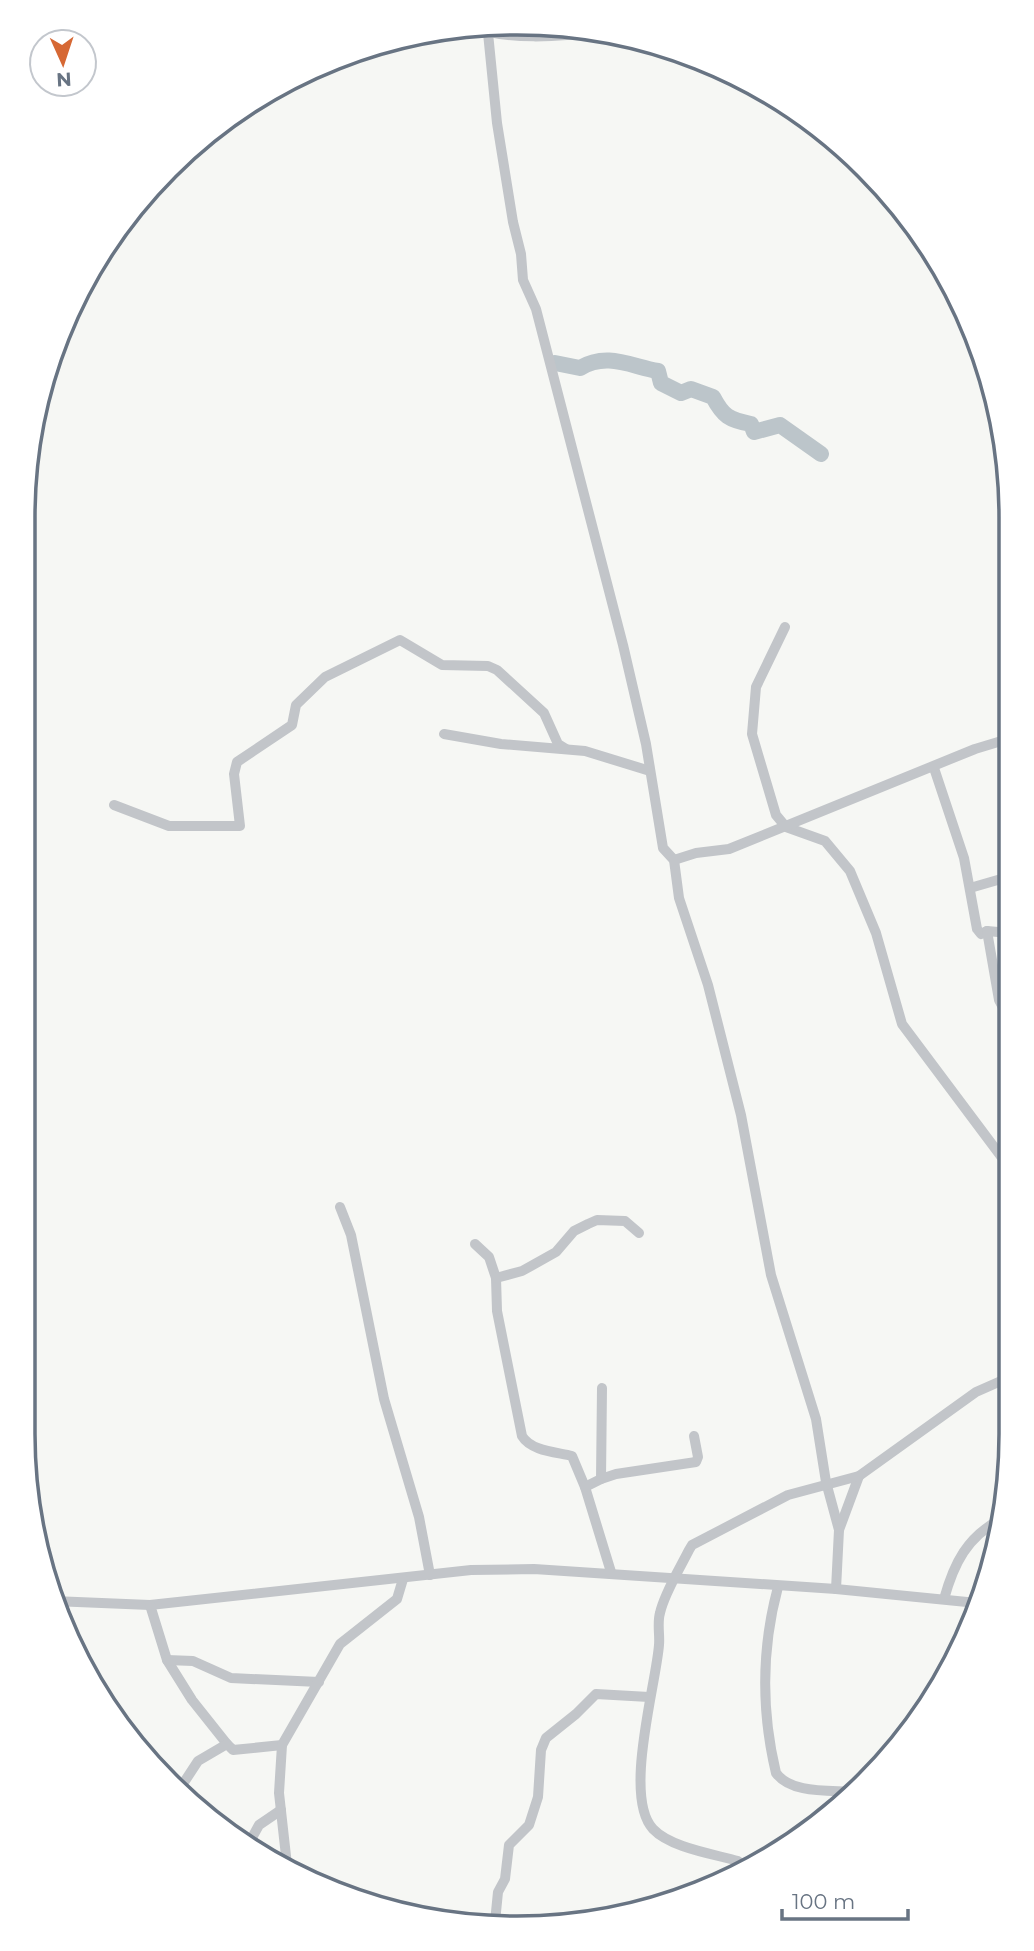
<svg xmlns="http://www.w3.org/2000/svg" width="1034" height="1951" viewBox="0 0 1034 1951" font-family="Montserrat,sans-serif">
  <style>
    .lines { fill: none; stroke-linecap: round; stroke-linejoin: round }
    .river { stroke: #bcc5ca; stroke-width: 16 }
    .minor { stroke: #c2c5c9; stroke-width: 10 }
    .rim { fill: none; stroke: #687483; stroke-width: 3.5 }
  </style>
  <rect width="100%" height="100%" fill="#f6f7f4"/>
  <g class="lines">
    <!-- river -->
    <path class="river" d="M555,363L580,368C607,352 630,366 658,371L661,383L681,393L691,389L713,397C723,416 729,420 751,424L754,432L780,425L821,454"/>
    <!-- minor -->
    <g class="minor">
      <path d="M473,26C502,41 564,37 597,31"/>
      <polyline points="488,33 497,123 513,222 521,254 523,280 536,309 623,645 646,744 663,848 674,860 679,898 708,985 741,1115 771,1275 816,1419 826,1482 839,1530"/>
      <polyline points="785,627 756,687 752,734 776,815 786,827 825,841 850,871 876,933 902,1024 1009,1167"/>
      <polyline points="444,734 501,744 585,751 650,771"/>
      <polyline points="934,768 964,858 977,929 981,934 987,931 1009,933"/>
      <polyline points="114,805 169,826 240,826 234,774 237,762 292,725 296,705 325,677 400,640 442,665 488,666 497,670 544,713 558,744 566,749"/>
      <polyline points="674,860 696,853 729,849 975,749 1008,739"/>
      <polyline points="970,888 1008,877"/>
      <polyline points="987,931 999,1000 1009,1019"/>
      <polyline points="340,1207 351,1235 384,1399 419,1517 430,1575"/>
      <path d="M475,1244L489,1257L496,1278L497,1311L522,1436C531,1451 556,1452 572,1456L585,1487L611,1572"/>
      <polyline points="496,1278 522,1271 556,1252 574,1231 588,1224 597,1220 625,1221 639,1233"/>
      <polyline points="601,1479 616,1474 696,1462 698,1457 694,1436"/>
      <polyline points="585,1487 601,1479 602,1388"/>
      <path d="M778,1587C761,1650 761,1710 776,1773C791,1794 830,1790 854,1792"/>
      <polyline points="836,1589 839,1530 859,1476"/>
      <path d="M944,1599C954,1563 967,1537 1001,1519"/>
      <polyline points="53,1601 150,1605 471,1570 534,1569 836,1589 977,1603"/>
      <polyline points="150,1605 167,1660 192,1700 227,1744"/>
      <polyline points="167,1660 193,1661 231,1678 319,1682"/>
      <polyline points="181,1787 198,1761 227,1744 233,1750 282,1745"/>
      <polyline points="247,1847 259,1825 281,1810"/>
      <path d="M738,1861C714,1854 671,1848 653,1829C623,1797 656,1685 659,1645C660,1635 657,1623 660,1613C664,1594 680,1568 689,1550L692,1545L788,1495L859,1476L976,1392L1010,1377"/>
      <polyline points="287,1865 279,1793 282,1745 340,1644 397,1599 403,1579"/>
      <polyline points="495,1922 498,1892 505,1879 509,1845 529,1825 538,1797 541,1750 546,1738 576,1714 596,1694 649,1697"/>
    </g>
  </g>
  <!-- crop -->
  <path d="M0 0H1034V1951H0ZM517 35H517A482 482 0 0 1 999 517V1434A482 482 0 0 1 517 1916H517A482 482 0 0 1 35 1434V517A482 482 0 0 1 517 35Z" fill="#fff" fill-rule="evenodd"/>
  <path class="rim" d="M517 35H517A482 482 0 0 1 999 517V1434A482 482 0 0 1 517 1916H517A482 482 0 0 1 35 1434V517A482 482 0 0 1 517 35Z"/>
  <!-- north arrow -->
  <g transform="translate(63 63) rotate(177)"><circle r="33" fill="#ffffff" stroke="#c3c7cd" stroke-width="2"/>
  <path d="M0-5L12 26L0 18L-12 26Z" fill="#d66834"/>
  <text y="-10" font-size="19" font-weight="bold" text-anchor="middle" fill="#687483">N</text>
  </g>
  <!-- scale -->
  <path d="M782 1909v10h126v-10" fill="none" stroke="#687483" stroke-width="3.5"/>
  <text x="792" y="1909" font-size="21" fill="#687483" stroke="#ffffff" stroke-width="5" paint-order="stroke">100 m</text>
</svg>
